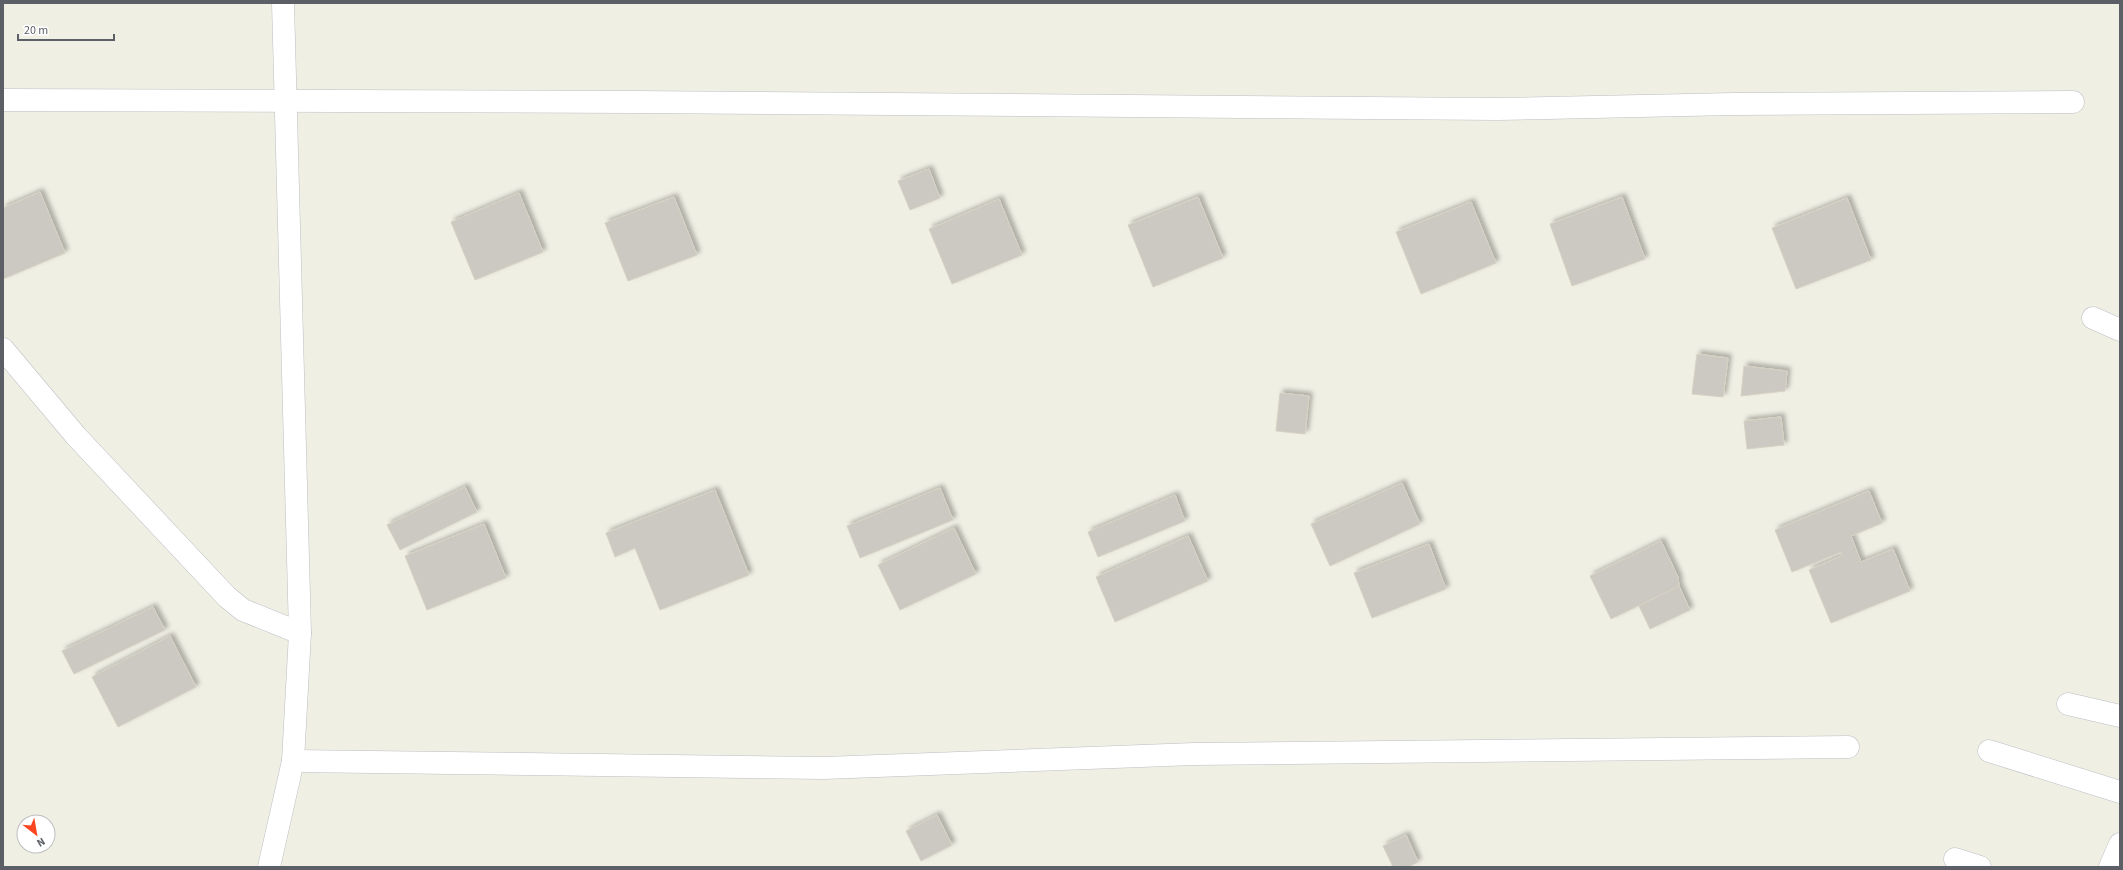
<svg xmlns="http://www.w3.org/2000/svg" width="2123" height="870" viewBox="0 0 2123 870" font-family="'Source Sans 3',sans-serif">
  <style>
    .building { fill: #cbc9c1; stroke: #d6d1c2; filter: url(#shadow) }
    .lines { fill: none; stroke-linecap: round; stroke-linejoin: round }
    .street-casing { stroke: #bcbec4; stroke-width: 23 }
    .street { stroke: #fff; stroke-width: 22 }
  </style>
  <defs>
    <filter id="shadow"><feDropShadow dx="3.5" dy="-3.5" stdDeviation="2" flood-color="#0004"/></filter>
  </defs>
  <rect width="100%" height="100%" fill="#f0efe4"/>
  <!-- building -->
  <g class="building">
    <polygon points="929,169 940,198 910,210 898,181"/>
    <polygon points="40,192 65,253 3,279 3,208"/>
    <polygon points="519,193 543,252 475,280 451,222"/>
    <polygon points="674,197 697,255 628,281 605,223"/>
    <polygon points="1198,197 1223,258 1153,287 1128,225"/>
    <polygon points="1622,197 1645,259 1572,286 1550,224"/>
    <polygon points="1847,198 1871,260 1796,289 1772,228"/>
    <polygon points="999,199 1022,255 952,284 929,229"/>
    <polygon points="1471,202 1496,263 1421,294 1396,232"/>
    <polygon points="1697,354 1728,358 1723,397 1692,394"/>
    <polygon points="1744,366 1787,371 1785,391 1741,396"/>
    <polygon points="1280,393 1309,396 1305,434 1276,431"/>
    <polygon points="1781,417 1784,445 1747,449 1744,421"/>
    <polygon points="1402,483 1420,524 1330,566 1311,524"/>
    <polygon points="465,487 477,512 400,550 387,525"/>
    <polygon points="940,488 953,520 860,558 847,526"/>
    <polygon points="715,490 749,575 660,610 635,548 615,557 606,533"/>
    <polygon points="1869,491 1882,523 1851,536 1861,562 1893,549 1910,591 1831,623 1809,570 1842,556 1841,552 1792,572 1775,530"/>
    <polygon points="1175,495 1185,521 1098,557 1088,532"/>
    <polygon points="484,524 506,578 427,610 405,556"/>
    <polygon points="954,528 976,574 900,610 878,565"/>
    <polygon points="1188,536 1208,581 1115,622 1096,577"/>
    <polygon points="1661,541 1678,577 1679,586 1611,619 1590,576"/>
    <polygon points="1429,544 1446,589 1372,618 1354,573"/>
    <polygon points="1679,586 1690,610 1650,629 1639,606"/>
    <polygon points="153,607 165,630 74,674 62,651"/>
    <polygon points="170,636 196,687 118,727 92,677"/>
    <polygon points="937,815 952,845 921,861 906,831"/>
    <polygon points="1406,835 1418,862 1408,867 1393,867 1383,846"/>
  </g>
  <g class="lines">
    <!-- street casing -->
    <g class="street-casing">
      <g id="street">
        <polyline points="3,100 635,102 1498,109 1734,104 2073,102"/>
        <polyline points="2093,318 2120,330"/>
        <polyline points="3,349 76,436 227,597 243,610 300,633"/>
        <polyline points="2068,704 2120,716"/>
        <polyline points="1989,751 2120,792"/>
        <polyline points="293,761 824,768 1194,754 1848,747"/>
        <polyline points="1955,859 1980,867"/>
        <polyline points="269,867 293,761 300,633 283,3"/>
        <polyline points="2110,867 2120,844"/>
      </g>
    </g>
    <!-- street -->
    <use href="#street" class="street"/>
  </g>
  <!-- border -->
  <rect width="2123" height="870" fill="none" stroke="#5c6066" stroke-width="8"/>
  <!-- north arrow -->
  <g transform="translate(36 834) rotate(149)"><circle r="19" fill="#ffffff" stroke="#bebfc2"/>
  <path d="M0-3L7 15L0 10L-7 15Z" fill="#fa4520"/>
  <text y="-6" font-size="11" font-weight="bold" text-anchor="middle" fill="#5c6066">N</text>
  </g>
  <!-- scale -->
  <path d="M18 34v6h96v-6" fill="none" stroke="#5c6066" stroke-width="2"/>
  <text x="24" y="34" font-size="12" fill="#5c6066" stroke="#ffffff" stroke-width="3" paint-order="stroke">20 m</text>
</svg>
